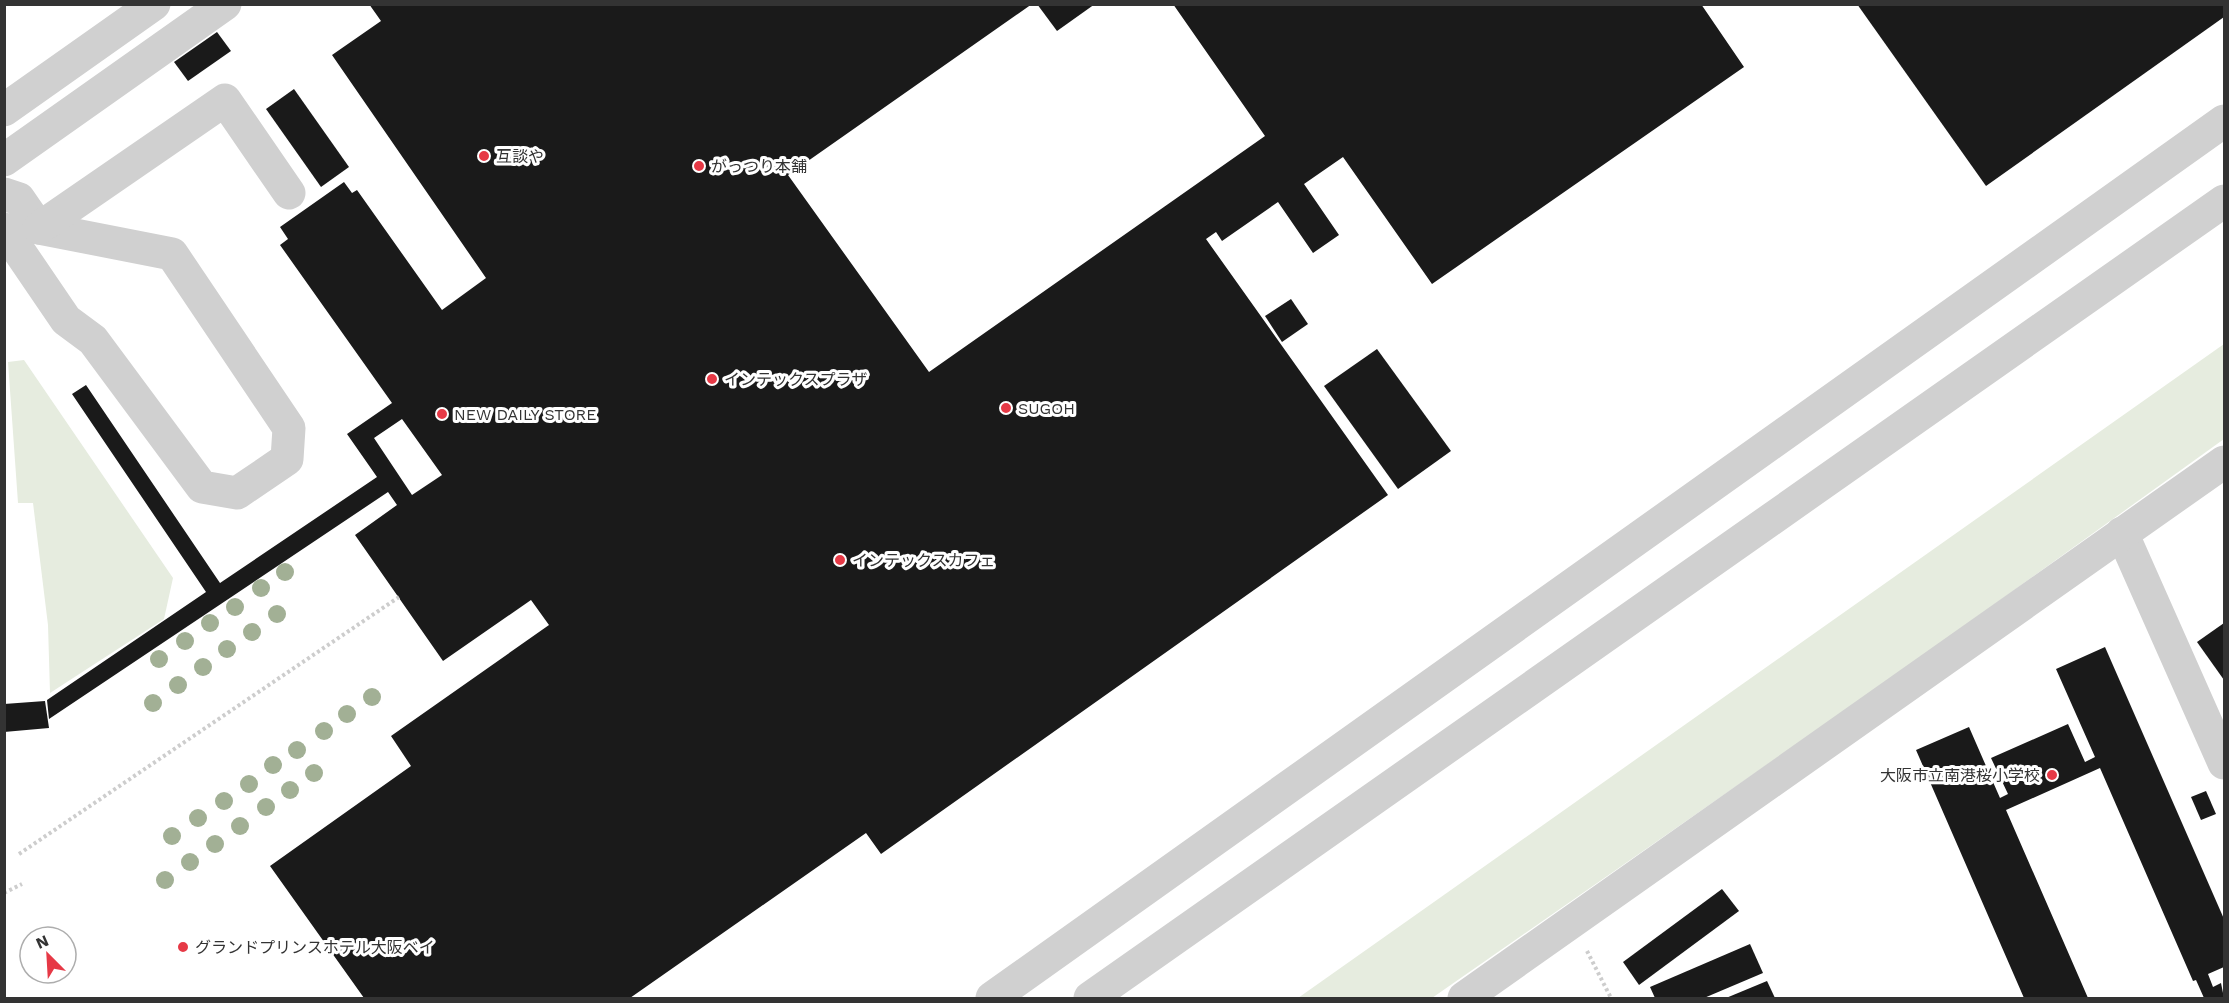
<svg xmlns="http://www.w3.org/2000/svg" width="2229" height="1003" viewBox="0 0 2229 1003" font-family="'Work Sans','Noto Sans JP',sans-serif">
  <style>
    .green { fill: #e6ecdf }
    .building { fill: #1a1a1a; fill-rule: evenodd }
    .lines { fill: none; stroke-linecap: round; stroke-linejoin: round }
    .path { stroke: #cdcdcd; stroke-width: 4; stroke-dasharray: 3 3; stroke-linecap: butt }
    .minor { stroke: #d0d0d0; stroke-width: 33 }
    .tree { fill: #a2b095 }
    .poi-dot { fill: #e63946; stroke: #fff; stroke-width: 2 }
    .labels { text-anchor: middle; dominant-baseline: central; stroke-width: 6; stroke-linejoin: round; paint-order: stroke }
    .poi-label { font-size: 16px; fill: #333; stroke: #fff; text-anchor: start }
  </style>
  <rect width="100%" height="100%" fill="#fff"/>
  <!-- green -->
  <g class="green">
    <polygon points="2224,344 2224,439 1913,663 1432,998 1298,998"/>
    <polygon points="24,360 173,578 164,619 50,693 48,625 33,503 18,503 8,362"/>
  </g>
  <!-- building -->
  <g class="building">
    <path d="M369,4H1032L788,175L929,372L1265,136L1173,4H1701L1744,67L1432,284L1343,157L1304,184L1339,235L1313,253L1278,202L1222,241L1216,232L1206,239L1388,495L881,854L866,833L630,998H364L270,866L411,766L391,736L549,625L531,600L443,661L355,535L397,505L388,492L49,719L47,700L206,592L72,394L86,385L220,583L377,477L347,434L392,403L280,245L288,239L280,227L344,182L352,193L357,190L442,310L486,278L332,55L381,21ZM402,419L442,475L412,495L374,438Z"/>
    <polygon points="1037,4 1095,4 1057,31"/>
    <polygon points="1857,4 2224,4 2224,17 1986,186"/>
    <polygon points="217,32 231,51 188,81 174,62"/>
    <polygon points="294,89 349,167 321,187 266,109"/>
    <polygon points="1291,299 1308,324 1282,342 1265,316"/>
    <polygon points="1377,349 1451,451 1398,489 1324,386"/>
    <polygon points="2224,623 2224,680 2197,642"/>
    <polygon points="2105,647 2224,919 2224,967 2208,974 2213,987 2221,983 2224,998 2204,998 2196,980 2193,981 2100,768 2006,810 2088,998 2024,998 1916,750 1969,727 2000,798 2008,794 1991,758 2068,724 2085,762 2095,757 2056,669"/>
    <polygon points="45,701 49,728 4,732 4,704"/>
    <polygon points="2206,791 2216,814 2201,820 2191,797"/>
    <polygon points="1722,889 1739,911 1639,985 1623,962"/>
    <polygon points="1750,944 1763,973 1704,998 1655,998 1650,987"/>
    <polygon points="1767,981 1775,998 1726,998"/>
  </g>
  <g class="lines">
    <!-- path -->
    <g class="path">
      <polyline points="19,854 399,597"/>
      <polyline points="4,893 22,884"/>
      <polyline points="1587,951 1611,998"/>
    </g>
    <!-- minor -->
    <g class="minor">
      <polyline points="4,110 154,4"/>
      <polyline points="4,160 225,4"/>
      <polyline points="4,194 19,199 39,228 172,254 289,428 287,459 237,493 202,487 93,340 66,320 4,229"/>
      <polyline points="39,228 225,100 289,193"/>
      <polyline points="2122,533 2224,763"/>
      <polyline points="992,998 2224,121"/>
      <polyline points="1090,998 2224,201"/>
      <polyline points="1464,998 2224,462"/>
    </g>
  </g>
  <!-- trees -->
  <g class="tree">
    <circle cx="285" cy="572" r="9"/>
    <circle cx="261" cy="588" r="9"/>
    <circle cx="235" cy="607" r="9"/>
    <circle cx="277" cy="614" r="9"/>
    <circle cx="210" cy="623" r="9"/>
    <circle cx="252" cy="632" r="9"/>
    <circle cx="185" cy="641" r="9"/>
    <circle cx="227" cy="649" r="9"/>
    <circle cx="159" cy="659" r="9"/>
    <circle cx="203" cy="667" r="9"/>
    <circle cx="178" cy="685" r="9"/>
    <circle cx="372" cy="697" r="9"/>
    <circle cx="153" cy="703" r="9"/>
    <circle cx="347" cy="714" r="9"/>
    <circle cx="324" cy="731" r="9"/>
    <circle cx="297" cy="750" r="9"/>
    <circle cx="273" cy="765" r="9"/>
    <circle cx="314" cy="773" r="9"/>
    <circle cx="249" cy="784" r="9"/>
    <circle cx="290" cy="790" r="9"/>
    <circle cx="224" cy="801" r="9"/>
    <circle cx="266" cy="807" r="9"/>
    <circle cx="198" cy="818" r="9"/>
    <circle cx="240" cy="826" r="9"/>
    <circle cx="172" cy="836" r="9"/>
    <circle cx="215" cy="844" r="9"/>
    <circle cx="190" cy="862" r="9"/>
    <circle cx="165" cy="880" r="9"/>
  </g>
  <!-- markers -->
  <g class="poi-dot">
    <circle cx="484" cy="156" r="6"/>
    <circle cx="699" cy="166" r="6"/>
    <circle cx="712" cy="379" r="6"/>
    <circle cx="1006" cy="408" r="6"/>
    <circle cx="442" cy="414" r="6"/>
    <circle cx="840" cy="560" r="6"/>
    <circle cx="2052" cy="775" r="6"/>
    <circle cx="183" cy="947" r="6"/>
  </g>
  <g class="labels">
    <!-- poi labels -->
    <g class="poi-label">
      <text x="496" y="156">互談や</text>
      <text x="711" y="166">がっつり本舗</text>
      <text x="724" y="379">インテックスプラザ</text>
      <text x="1018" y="408">SUGOH</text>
      <text x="454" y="414">NEW DAILY STORE</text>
      <text x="852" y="560">インテックスカフェ</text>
      <text x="2040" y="775" text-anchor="end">大阪市立南港桜小学校</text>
      <text x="195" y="947">グランドプリンスホテル大阪ベイ</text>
    </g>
  </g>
  <!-- border -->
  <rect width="2229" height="1003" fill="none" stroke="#333333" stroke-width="12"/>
  <!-- north arrow -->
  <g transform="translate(48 955) rotate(336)"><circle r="28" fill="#ffffff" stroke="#adadad" stroke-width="1.5"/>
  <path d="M0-4.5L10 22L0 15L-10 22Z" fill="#e63946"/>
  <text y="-9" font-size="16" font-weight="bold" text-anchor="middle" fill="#333333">N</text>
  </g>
</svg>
